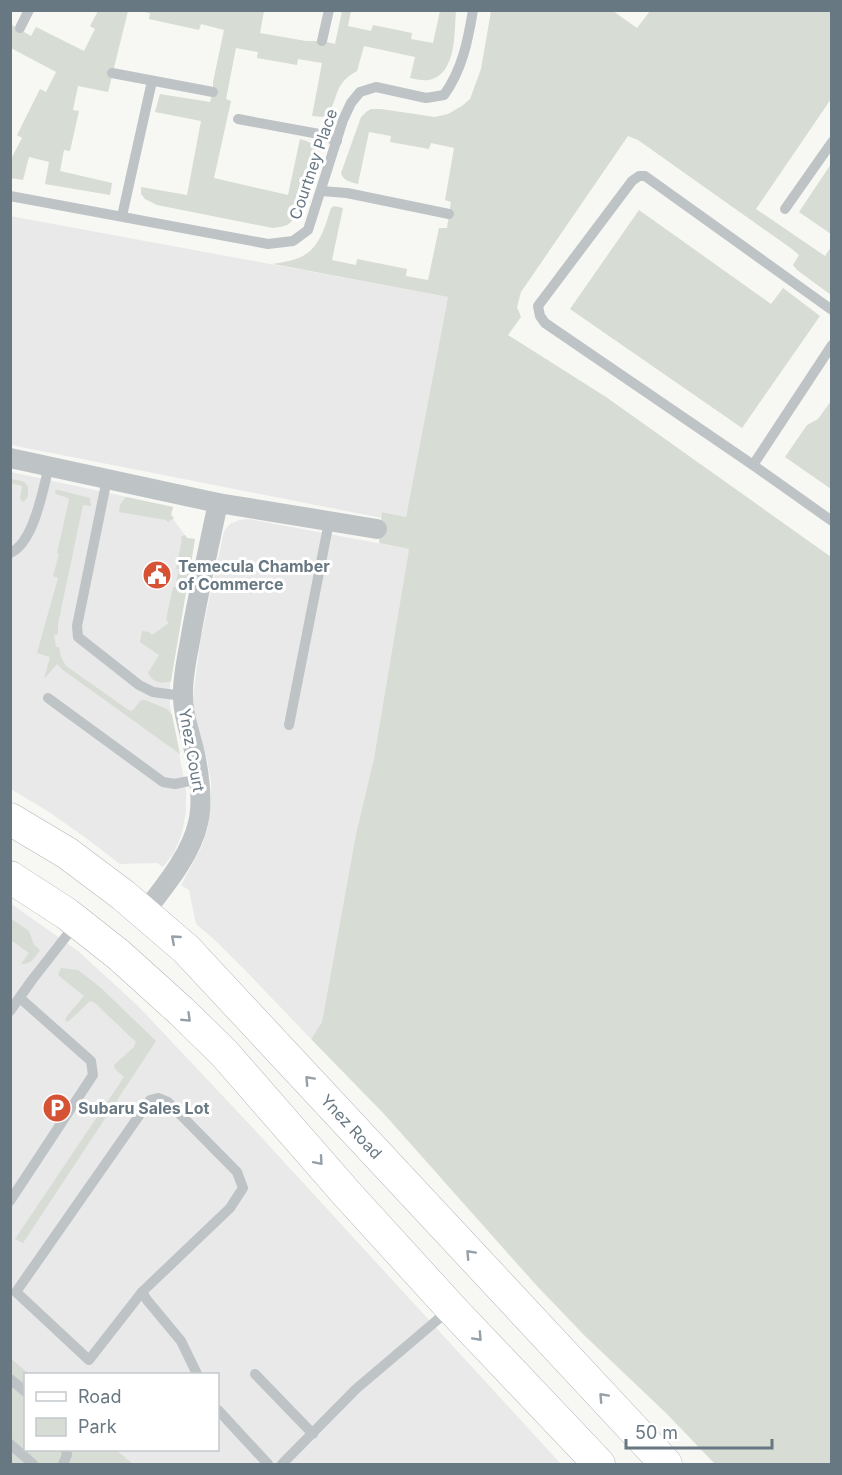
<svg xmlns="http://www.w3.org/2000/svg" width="842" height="1475" viewBox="0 0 842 1475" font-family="Inter,sans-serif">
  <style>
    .built { fill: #e8e9e8; fill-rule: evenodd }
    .green { fill: #d7dcd4 }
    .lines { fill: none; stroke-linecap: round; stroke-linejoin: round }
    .primary-casing { stroke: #b2b7ba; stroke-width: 33 }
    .lane { stroke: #bec3c6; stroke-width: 10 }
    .street { stroke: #bec3c6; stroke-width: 20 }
    .primary { stroke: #fff; stroke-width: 32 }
    .oneway { stroke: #95a0a8 }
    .labels { text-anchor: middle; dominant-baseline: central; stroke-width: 6; stroke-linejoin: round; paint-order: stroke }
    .street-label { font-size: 16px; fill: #687883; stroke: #fff }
    .poi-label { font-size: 16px; font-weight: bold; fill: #687883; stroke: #fff; text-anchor: start }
  </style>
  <rect width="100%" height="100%" fill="#f7f7f4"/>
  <!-- built -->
  <g class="built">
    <polygon points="10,216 448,297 406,517 383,512 382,518 11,445"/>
    <polygon points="11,472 173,507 171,516 187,538 195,539 170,683 170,705 186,791 186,811 182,833 174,853 163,867 157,863 120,864 86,838 49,812 11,789"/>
    <polygon points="249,519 409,549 374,758 356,834 322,1022 311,1039 245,970 217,942 196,924 189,890 181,885 201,848 208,827 211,800 211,782 207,759 195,717 193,697 201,637 224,531 230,524 239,520"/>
    <path d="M10,903L78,951L138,1006L252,1127L561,1464H11ZM26,1374H218V1450H26Z"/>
  </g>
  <!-- green -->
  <g class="green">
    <polygon points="98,11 128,11 108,92 78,86 73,110 79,111 70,151 64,150 60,171 112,183 110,195 45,184 49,162 29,157 23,180 11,178 11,159 22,138 17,135 40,89 46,92 56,72 11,48 12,41 11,39 10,24 31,36 36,27 84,51 95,29 90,26"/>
    <path d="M139,11H264L260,33L306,41H322L335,44L342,11H351L348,26L371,31L373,25L412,33L411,39L433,43L440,11H456C454,32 457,74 429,80C423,81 416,79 410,78L415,57L364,46L357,71C330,85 341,103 323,117L312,116L322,63L298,59L297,65L257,58L258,52L236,48L226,99L231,101L214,178L288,195L300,139C310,142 314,143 317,154C312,168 300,213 291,222C286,227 279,227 273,228L157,205L145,199L141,194V187L187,195L201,121L155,112L160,94L210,102L213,92V82L224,30L201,24L199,30L149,19L150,13Z"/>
    <path d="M491,11H613L637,28L650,11H831V99L756,209L825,256L831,247V295L797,270L793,265L799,255L792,249L638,140L628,136L521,292L517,307L521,317L508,335L606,397L831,557V1464H715L667,1414L584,1335L537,1286L385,1115L311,1039L322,1022L356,834L374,758L409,549L379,543L382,512L406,517L448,297L273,264C282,262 293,261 301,257C320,248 325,226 331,208L334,206L343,208L332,260L356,265L357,259L407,269L406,276L428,280L439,228H447L451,202L445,200L454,148L431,143L429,149L390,142L391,136L369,132L358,184C351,182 343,181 341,173L361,117L366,112L371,109H381L435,117L448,114L462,106L470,99L481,69Z"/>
    <polygon points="831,164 831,234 799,212"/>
    <polygon points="639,210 771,304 783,288 820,316 742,428 570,309"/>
    <polygon points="831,401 831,489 785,457 807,425 818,419"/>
    <path d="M11,479C20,481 30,480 28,493C27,500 28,497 23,502L20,499L22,486L11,483Z"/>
    <polygon points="56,490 58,490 90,498 91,506 83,505 58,624 58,634 54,635 56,647 59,647 61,657 66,666 130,711 133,710 141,700 145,700 167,709 172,715 180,754 63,670 57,664 44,679 50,657 37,653 58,578 53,576 59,554 57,553 69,500 68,498 56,494 55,492"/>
    <polygon points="126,497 173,507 171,515 174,518 168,522 166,520 119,512 120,505"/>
    <path d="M185,535L187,538L195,539L171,681C162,684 153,683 148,673L159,655L140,642L142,631L149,632L152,635L169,623L166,620L173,587H175L179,569H176L182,539L181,537Z"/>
    <path d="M10,918L29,931L34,945L40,950C35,957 31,965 21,964L29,953L11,940Z"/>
    <polygon points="61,968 78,970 101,988 156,1041 23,1243 15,1239 124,1077 115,1069 114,1065 134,1047 136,1042 95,1003 90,1001 71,1019 67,1022 65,1020 67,1016 84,996 58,975"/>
    <polygon points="10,1358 29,1374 26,1374 26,1450 116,1450 133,1464 11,1464"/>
  </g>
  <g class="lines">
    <!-- primary casing -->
    <g class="primary-casing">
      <g id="primary">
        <path id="s1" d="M10,819L67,853L123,895L186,949L666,1464"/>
        <polyline points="10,877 67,914 119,955 181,1011 224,1053 347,1194 451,1308 599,1464"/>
      </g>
    </g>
    <!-- lane -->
    <g class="lane">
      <polyline points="20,28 29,10"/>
      <polyline points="322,41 329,10"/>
      <polyline points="112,73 213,92"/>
      <polyline points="238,119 319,134 337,141"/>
      <polyline points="321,191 347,193 449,214"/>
      <path d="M10,196L268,244L293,241L308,230L343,120L351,103L360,92L376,87L426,98L444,95C462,70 468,41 473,10"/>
      <polyline points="785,209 832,142"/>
      <polyline points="122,216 152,81"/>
      <polyline points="832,310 645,176 639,176 632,181 538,306 540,316 545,323 753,465 832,521"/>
      <polyline points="753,465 832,345"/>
      <polyline points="107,479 77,626 78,637 139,685 153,692 183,696"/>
      <path d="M10,553C34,543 43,489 49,466"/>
      <polyline points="48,698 163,782 175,784 199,779"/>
      <polyline points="289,725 329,522"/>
      <polyline points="10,1011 32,980 75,925"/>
      <polygon points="158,1098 168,1102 237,1172 243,1188 230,1208 142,1292 89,1360 16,1292 150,1100"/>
      <polyline points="10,1201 93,1075 91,1061 20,998"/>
      <polyline points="142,1292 147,1300 181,1341 197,1374"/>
      <polyline points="255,1374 313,1434"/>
      <polyline points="10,1379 26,1392"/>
      <polyline points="218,1410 268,1464"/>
      <polyline points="10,1444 33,1464"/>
      <polyline points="63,1464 67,1455 66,1450"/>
      <polyline points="282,1464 356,1389 449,1310"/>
    </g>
    <!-- street -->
    <g class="street">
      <polyline points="10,458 218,503 377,529"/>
      <path d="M144,913C164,887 191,855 198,823C203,803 200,780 196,759C192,737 182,716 183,692C183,671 189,650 192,629C200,587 209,545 218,503"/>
    </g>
    <!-- primary -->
    <use href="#primary" class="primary"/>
  </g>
  <!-- one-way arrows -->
  <defs><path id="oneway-chevron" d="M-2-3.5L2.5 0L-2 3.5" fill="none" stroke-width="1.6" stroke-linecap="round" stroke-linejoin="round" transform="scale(1.5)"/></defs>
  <g class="oneway">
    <use href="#oneway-chevron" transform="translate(175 939) rotate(-139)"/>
    <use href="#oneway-chevron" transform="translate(187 1018) rotate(44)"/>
    <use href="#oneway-chevron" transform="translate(309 1080) rotate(-133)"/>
    <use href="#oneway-chevron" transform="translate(319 1161) rotate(49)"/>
    <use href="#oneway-chevron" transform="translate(470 1254) rotate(-133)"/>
    <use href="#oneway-chevron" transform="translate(478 1337) rotate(47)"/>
    <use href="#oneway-chevron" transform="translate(603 1397) rotate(-133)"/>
  </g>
  <!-- icons -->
  <defs>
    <g id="civic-disc" transform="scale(1.5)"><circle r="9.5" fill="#d65235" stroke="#fff"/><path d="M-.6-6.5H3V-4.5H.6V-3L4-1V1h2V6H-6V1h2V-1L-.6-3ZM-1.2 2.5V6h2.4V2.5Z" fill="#fff"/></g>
    <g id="parking-disc" transform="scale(1.5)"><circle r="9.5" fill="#d65235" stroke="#fff"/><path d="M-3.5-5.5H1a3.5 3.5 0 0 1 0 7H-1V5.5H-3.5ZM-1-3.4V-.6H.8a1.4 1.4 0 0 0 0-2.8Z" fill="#fff"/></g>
  </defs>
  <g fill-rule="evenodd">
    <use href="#civic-disc" x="157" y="575"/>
    <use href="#parking-disc" x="57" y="1108"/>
  </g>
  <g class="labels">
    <!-- street labels -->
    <g class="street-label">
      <text transform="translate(313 164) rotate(-71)">Courtney Place</text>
      <text transform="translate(192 750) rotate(80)">Ynez Court</text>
      <text stroke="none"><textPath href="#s1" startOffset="462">Ynez Road</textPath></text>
    </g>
    <!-- poi labels -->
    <g class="poi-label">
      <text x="178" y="566">Temecula Chamber<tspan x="178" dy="18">of Commerce</tspan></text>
      <text x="78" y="1108">Subaru Sales Lot</text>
    </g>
  </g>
  <!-- border -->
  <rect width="842" height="1475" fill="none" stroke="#687883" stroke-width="24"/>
  <!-- legend -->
  <rect x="24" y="1373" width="195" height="78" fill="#ffffff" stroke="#c3c9cd" stroke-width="1.5"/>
  <rect x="36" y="1392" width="30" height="9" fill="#ffffff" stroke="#c3c9cd" stroke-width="1.5"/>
  <text x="78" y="1403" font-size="18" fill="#687883">Road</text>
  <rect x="36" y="1418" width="30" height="18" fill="#d7dcd4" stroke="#c3c9cd" stroke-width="1.5"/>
  <text x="78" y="1433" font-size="18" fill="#687883">Park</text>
  <!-- scale -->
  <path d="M626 1439v9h146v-9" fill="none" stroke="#687883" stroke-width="3"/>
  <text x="635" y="1439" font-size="18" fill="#687883" stroke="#ffffff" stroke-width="4.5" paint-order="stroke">50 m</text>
</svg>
